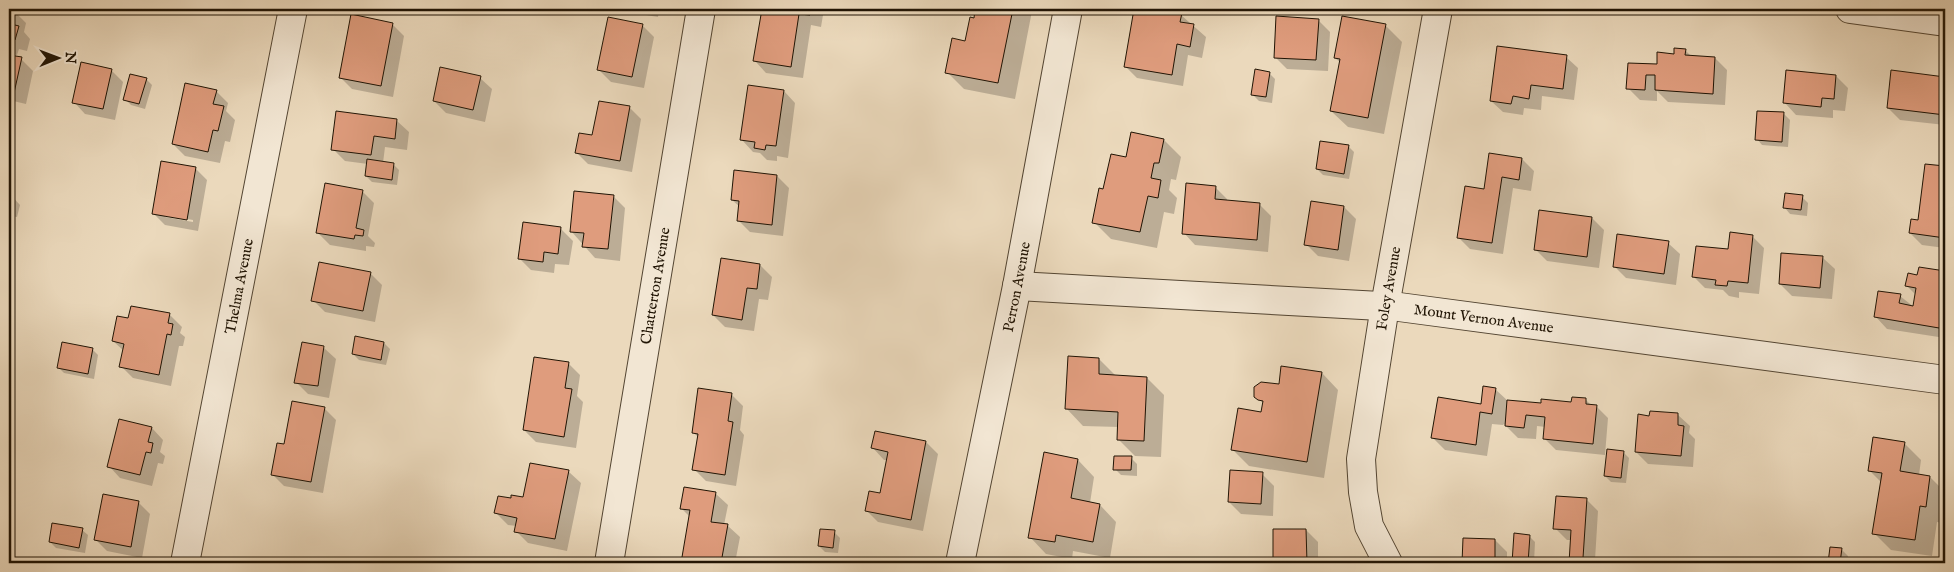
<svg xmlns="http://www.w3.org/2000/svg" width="1954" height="572" viewBox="0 0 1954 572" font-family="'IM FELL English',serif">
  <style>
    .shadow { fill: #0003; fill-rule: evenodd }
    .building { fill: #df9c7d; stroke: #201404 }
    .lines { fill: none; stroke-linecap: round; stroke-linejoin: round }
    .minor-casing { stroke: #534532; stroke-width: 30 }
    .minor { stroke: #f2e6d3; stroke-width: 28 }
    .labels { text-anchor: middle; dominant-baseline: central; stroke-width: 4; stroke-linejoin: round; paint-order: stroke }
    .street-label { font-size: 15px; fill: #201404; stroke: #f2e6d3 }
  </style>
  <rect width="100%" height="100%" fill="#ebd9bc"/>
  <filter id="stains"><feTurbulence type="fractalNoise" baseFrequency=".004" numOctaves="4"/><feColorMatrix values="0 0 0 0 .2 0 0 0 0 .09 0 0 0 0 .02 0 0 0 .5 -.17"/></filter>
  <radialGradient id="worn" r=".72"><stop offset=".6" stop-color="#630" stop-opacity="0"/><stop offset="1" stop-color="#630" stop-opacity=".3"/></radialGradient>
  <!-- shadow -->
  <g class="shadow">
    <polygon points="620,9 659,9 658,17 622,11"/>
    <polygon points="763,9 824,9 821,27 811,25 803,78 766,73 755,61"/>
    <polygon points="982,9 1029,9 1032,11 1015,99 964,89 947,72 966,42 974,19"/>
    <polygon points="1135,9 1148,9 1181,15 1206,37 1202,58 1188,55 1183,86 1137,78 1125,66"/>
    <polygon points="9,10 14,11 26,23 24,32 30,39 27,51 19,49 17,55 9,53"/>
    <polygon points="1318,20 1330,32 1328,71 1287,69 1275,57"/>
    <polygon points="392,24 404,36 393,97 352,89 340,77"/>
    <polygon points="642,25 654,37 644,88 611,82 599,70"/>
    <polygon points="1385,25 1402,42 1384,134 1348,127 1331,111 1341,63 1335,58"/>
    <polygon points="1685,50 1692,57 1715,58 1727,70 1725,105 1668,102 1657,91 1657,101 1640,100 1628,88 1658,66"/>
    <polygon points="9,56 21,59 33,71 26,104 9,100"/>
    <polygon points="1566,57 1578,68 1574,100 1542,96 1541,110 1524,108 1523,115 1503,112 1491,101"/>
    <polygon points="111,70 123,82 115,120 85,114 74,102"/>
    <polygon points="1892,71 1945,78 1945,125 1900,120 1888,108"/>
    <polygon points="1269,73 1275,79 1272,103 1259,101 1253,95"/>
    <polygon points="1836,76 1848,88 1845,111 1833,110 1833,118 1796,115 1785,103"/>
    <polygon points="480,78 492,89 485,122 446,113 434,101"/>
    <polygon points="146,79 152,85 145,109 131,105 125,99"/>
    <polygon points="216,91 228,103 226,111 235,120 230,142 225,141 220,163 185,156 173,144"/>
    <polygon points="784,91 795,103 788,158 777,156 777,161 767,160 760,153 753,152 742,140"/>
    <polygon points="629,107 641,119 632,172 588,164 576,152"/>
    <polygon points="1784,114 1790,120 1788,147 1762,145 1757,139"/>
    <polygon points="397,121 409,132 407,150 385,147 383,163 393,164 399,170 397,185 372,182 366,176 368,164 345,161 333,149"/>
    <polygon points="1132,134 1164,140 1181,157 1176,180 1171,179 1169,190 1177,198 1174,214 1164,212 1157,248 1111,239 1094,222 1104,190 1127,158"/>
    <polygon points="1348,146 1354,152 1349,179 1323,175 1317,169"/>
    <polygon points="1490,154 1522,159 1534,171 1531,191 1513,188 1503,254 1470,249 1458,237 1485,190"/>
    <polygon points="1926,165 1945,168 1945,248 1922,245 1910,233 1919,221"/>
    <path d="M195,168L207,180L198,231L165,225L153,213ZM165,215L193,220V222L165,217Z"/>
    <polygon points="777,176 789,188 783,236 750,232 738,220 740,207 732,200"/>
    <polygon points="1215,187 1227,199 1227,201 1259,204 1271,216 1268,252 1195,245 1184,233"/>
    <polygon points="362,191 374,203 368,236 375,243 374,247 366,246 366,251 330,245 318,233"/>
    <polygon points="9,193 20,205 17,217 9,216"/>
    <polygon points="613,196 625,208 620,261 595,258 571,231"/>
    <polygon points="1802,197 1808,203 1807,216 1790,214 1785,208"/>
    <polygon points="1344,207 1356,219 1349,261 1318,256 1306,244"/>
    <polygon points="1592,218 1604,230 1599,268 1547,261 1535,249"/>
    <polygon points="561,229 573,241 569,265 555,264 554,273 531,270 519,258"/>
    <polygon points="1752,236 1764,248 1759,294 1739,292 1739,298 1729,296 1723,290 1705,288 1693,276"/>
    <polygon points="1668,243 1680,254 1676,285 1626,278 1614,266"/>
    <polygon points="1823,258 1835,269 1832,299 1792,296 1780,284"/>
    <polygon points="760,265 772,277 768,300 759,299 754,331 725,327 713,315"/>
    <polygon points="1920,268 1945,273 1945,338 1887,329 1876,317 1900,296 1914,307 1916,295 1907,286 1918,276"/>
    <polygon points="370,273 382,285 375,322 325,312 313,300"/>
    <polygon points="132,307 170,315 182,327 180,333 185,337 183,346 179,346 171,386 133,378 121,366 124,351 113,341 129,320"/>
    <polygon points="384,343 390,349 386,365 359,360 353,354"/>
    <polygon points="324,348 336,359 329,398 308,394 296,382"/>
    <polygon points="92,349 98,355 94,379 64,373 58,367"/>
    <polygon points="1099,359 1116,376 1147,378 1164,395 1161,457 1135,456 1118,439 1119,427 1083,426 1067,409"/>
    <polygon points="568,363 580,375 577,396 583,402 576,448 536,442 524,430"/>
    <polygon points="1322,373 1338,390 1324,478 1249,466 1232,449 1262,413 1264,404 1256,396 1281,386"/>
    <polygon points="1495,389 1508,401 1542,405 1572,403 1586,400 1591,405 1596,406 1608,418 1605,455 1556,450 1544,438 1546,427 1537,426 1536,439 1518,438 1504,424 1503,425 1492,424 1487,456 1445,450 1433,438 1482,405"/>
    <polygon points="731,394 743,406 740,430 744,435 736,486 706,481 694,469 699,438 693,432"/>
    <polygon points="324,408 336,420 323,493 284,486 272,474 285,445"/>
    <polygon points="1678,415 1690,426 1689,433 1695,439 1693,467 1648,464 1636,452 1650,417"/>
    <polygon points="152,428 163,440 160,452 165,456 163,464 158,463 152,486 120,478 109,466"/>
    <polygon points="926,442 938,454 923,531 878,522 866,510 881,494 887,460 884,460 873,448"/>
    <polygon points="1904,443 1921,460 1919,475 1930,477 1945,492 1942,523 1937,522 1932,556 1891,550 1874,533 1881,482 1869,470"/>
    <polygon points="1623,452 1629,458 1626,483 1611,482 1605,476"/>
    <polygon points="1131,458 1137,464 1137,476 1121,475 1115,469"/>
    <polygon points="1078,460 1094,477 1090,503 1100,505 1116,522 1110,558 1073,551 1072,559 1046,554 1030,537"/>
    <polygon points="569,472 581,483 567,551 528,543 516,531 517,526 508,525 496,513 512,500 524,498"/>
    <polygon points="1262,474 1274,486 1273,516 1241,514 1229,502"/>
    <polygon points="685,488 716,494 728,505 724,525 728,526 740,537 735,563 682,563 690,517 682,509"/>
    <polygon points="1586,499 1598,511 1595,560 1606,561 1609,563 1570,563 1571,540 1567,540 1555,528"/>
    <polygon points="138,502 150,514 142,558 107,551 95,539"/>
    <polygon points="82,530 88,535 85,553 56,548 50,542"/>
    <polygon points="1306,530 1318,542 1318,563 1274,563 1274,531"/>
    <polygon points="834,532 840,538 838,553 825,552 819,546"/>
    <polygon points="1515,535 1529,536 1535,542 1534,563 1513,563"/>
    <polygon points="1464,539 1495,540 1507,552 1507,563 1463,563"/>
    <polygon points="1831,548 1842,550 1848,556 1847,563 1829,563"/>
  </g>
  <!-- building -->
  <g class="building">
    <polygon points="9,9 15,10 11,24 19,26 15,40 9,38"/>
    <polygon points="762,9 811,9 810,15 799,14 791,67 753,61"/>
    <polygon points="975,9 1013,9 998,83 945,73 952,38 965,41 970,17 974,18"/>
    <polygon points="1134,9 1155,9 1182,13 1180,22 1194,24 1190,47 1177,44 1172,75 1124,67"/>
    <polygon points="351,14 393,23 381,86 339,78"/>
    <polygon points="1276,16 1319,19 1316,60 1274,58"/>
    <polygon points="1342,16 1386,24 1368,118 1330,111 1340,59 1334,58"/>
    <polygon points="608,17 643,24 632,77 597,70"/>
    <polygon points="1497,46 1567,55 1563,89 1531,85 1529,99 1513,96 1511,104 1490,101"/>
    <polygon points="1674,48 1686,49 1685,55 1715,57 1713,94 1655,90 1655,75 1646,75 1645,90 1626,89 1628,63 1657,64 1657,52 1674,54"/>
    <polygon points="9,55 22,57 14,93 9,91"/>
    <polygon points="81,62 112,69 103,109 72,103"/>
    <polygon points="440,67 481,76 473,110 433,101"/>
    <polygon points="1255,69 1270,72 1266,97 1251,95"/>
    <polygon points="1786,70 1836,75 1834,99 1822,98 1821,107 1783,103"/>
    <polygon points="1891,70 1945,77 1945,115 1887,108"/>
    <polygon points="130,74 147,78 139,104 123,100"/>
    <polygon points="185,83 217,90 213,104 224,106 218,131 213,130 208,152 172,144"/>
    <polygon points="748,85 784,90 776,146 766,145 765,150 754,148 755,142 740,140"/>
    <polygon points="599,101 630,106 620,161 575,153 579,133 592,135"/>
    <polygon points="336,111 397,119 395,139 374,136 371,155 331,150"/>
    <polygon points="1757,111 1784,112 1782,142 1755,140"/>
    <polygon points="1131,132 1164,139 1159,163 1154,163 1151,178 1161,180 1158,198 1148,196 1140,232 1092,223 1099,188 1103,189 1111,154 1126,157"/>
    <polygon points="1320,141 1349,145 1344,174 1316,169"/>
    <polygon points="1489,153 1522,158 1519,180 1502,177 1492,243 1457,238 1465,186 1484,189"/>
    <polygon points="367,159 394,163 392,180 365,176"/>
    <polygon points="161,161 196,167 187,220 152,214"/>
    <polygon points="1925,164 1945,166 1945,238 1909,233 1911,219 1918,220"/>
    <polygon points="734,170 777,175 772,225 737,221 739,201 731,200"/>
    <polygon points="325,183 363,190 356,228 364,230 363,236 355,235 354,239 316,233"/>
    <polygon points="1186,183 1216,186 1215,199 1260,203 1257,240 1182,234"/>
    <polygon points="574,191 614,195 608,249 582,247 584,233 570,232"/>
    <polygon points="1785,193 1803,195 1801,210 1783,208"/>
    <polygon points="1311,201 1344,206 1338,250 1304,245"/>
    <polygon points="1539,210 1592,217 1587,257 1534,250"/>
    <polygon points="523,222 561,227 558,254 544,252 543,262 518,259"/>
    <polygon points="1730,232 1753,235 1748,283 1728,281 1727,286 1715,285 1716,280 1692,277 1696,246 1728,249"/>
    <polygon points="1617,234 1669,241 1664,274 1613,267"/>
    <polygon points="1781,253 1823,256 1820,288 1779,284"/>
    <polygon points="721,258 760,264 757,289 747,288 742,320 712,315"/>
    <polygon points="319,262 371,272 363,311 311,301"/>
    <polygon points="1919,267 1945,271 1945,329 1874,317 1878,291 1901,294 1899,303 1913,306 1916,288 1905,286 1908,273 1917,275"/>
    <polygon points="131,306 170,313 168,323 173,324 171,335 167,334 159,375 119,367 124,344 112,341 117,316 128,318"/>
    <polygon points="355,336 384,342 381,360 352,354"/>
    <polygon points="62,342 93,348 88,374 57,368"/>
    <polygon points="302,342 324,346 318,386 294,383"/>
    <polygon points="1068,356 1099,358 1099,374 1147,377 1144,441 1117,440 1118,412 1065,409"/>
    <polygon points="534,357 569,362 565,388 572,389 564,437 523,430"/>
    <polygon points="1281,366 1322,372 1307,462 1231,450 1238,408 1261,412 1263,401 1258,400 1254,397 1254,387 1261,382 1279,384"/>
    <polygon points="1483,386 1496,388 1492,414 1480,412 1476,445 1431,438 1438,397 1481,404"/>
    <polygon points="698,388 732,393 728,421 733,422 725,475 692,470 698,434 692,433"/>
    <polygon points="1572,397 1586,398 1586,404 1597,405 1593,444 1543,439 1545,417 1526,415 1524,428 1505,426 1507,400 1541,403 1541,399 1571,402"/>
    <polygon points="292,401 325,407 311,482 271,475 277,443 284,444"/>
    <polygon points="1650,411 1678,413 1678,425 1684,426 1681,456 1635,452 1638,414 1649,416"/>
    <polygon points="119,419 152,427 148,442 153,443 151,453 146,452 140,475 107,467"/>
    <polygon points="875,431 926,441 911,520 865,511 869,491 880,493 888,452 871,448"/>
    <polygon points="1873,437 1905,442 1900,471 1930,476 1926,507 1920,506 1915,540 1872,534 1882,473 1868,471"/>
    <polygon points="1607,449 1624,451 1621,478 1604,476"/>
    <polygon points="1044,452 1078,459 1071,498 1100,504 1093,542 1056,535 1055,542 1028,538"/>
    <polygon points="1114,456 1132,456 1131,470 1113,470"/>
    <polygon points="530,463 569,470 555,539 514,532 517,518 494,513 498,496 511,498 511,495 523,497"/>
    <polygon points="1230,470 1263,472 1261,504 1228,502"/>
    <polygon points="684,487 716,492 711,522 728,524 721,563 681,563 690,510 680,509"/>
    <polygon points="103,494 139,501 131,547 94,540"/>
    <polygon points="1556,496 1587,498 1583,558 1607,559 1607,563 1569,563 1571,530 1553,529"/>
    <polygon points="52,523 83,528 79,548 49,542"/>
    <polygon points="820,529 835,530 833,548 818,546"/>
    <polygon points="1273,529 1306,529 1307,563 1273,563"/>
    <polygon points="1514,533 1530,535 1528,563 1512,563"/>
    <polygon points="1463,538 1495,539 1495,563 1462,563"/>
    <polygon points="1830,547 1842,548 1840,563 1828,563"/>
  </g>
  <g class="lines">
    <!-- minor casing -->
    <g class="minor-casing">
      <g id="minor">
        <polyline points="1850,9 1945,22"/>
        <path id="s1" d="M1017,286L1399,307L1945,380"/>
        <path id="s2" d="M185,563L293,9"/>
        <path id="s3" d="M609,563L701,9"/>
        <path id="s4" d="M960,563L1017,286L1068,9"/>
        <path id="s5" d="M1388,563L1369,526L1363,492L1361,459L1385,306L1438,9"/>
      </g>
    </g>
    <!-- minor -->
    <use href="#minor" class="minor"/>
  </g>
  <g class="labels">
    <!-- street labels -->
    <g class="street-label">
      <text stroke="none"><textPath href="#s2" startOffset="282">Thelma Avenue</textPath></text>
      <text stroke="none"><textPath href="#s3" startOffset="281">Chatterton Avenue</textPath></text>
      <text stroke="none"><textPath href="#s4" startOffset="282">Perron Avenue</textPath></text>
      <text stroke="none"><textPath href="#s5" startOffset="282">Foley Avenue</textPath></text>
      <text stroke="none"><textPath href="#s1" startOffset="468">Mount Vernon Avenue</textPath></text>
    </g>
  </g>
  <!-- margin -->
  <rect width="1954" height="572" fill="none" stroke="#ebd9bc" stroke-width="30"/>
  <rect x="10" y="10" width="1934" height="552" fill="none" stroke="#201404" stroke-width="2.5"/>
  <rect x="15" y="15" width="1924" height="542" fill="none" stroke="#201404"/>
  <!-- north arrow -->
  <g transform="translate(58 58) rotate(89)" stroke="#f2e6d3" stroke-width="4" paint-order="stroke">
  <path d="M0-4L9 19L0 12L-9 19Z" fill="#201404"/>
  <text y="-8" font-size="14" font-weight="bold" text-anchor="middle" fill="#201404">N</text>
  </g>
  <rect width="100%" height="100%" filter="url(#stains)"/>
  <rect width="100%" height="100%" fill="url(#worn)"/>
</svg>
